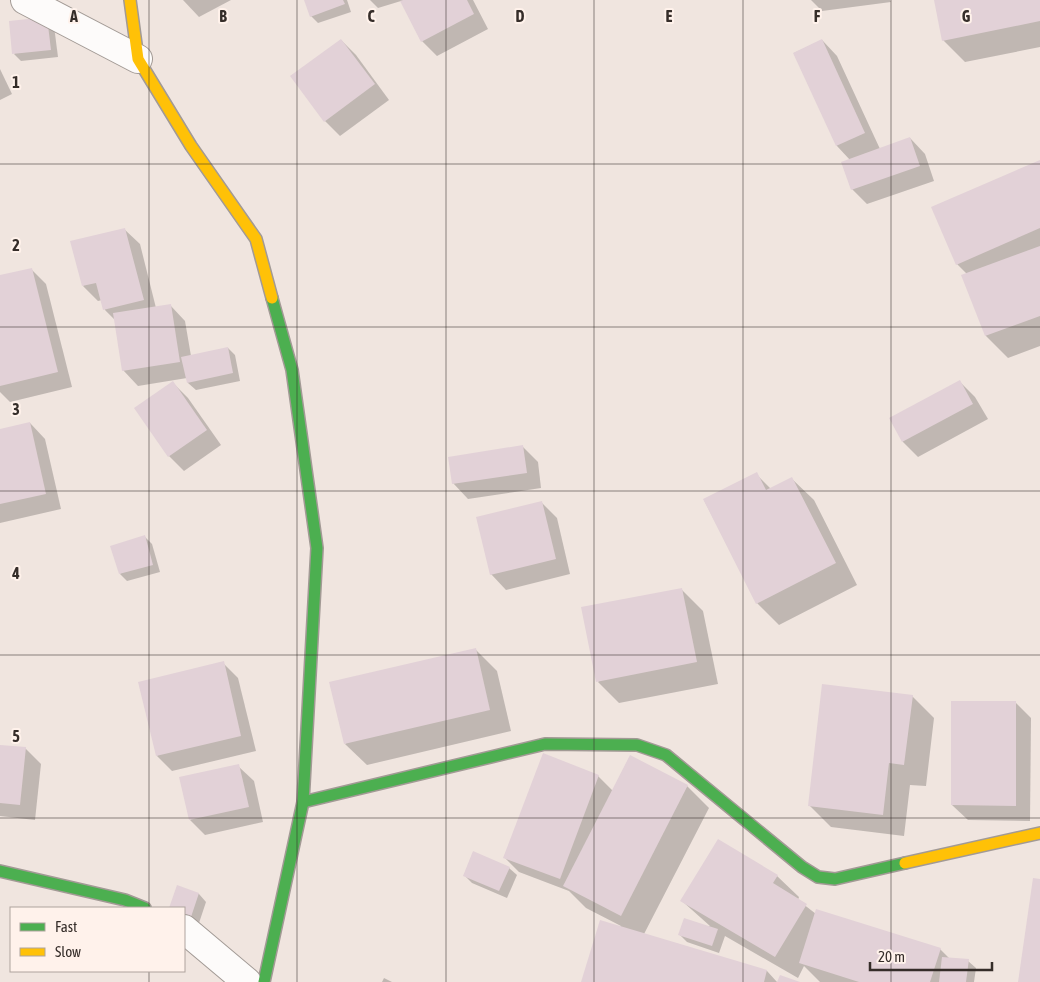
<svg xmlns="http://www.w3.org/2000/svg" width="1040" height="982" viewBox="0 0 1040 982" font-family="'Asap Condensed',sans-serif">
  <style>
    .shadow { fill: #0003 }
    .building { fill: #e2d1d7 }
    .lines { fill: none; stroke-linecap: round; stroke-linejoin: round }
    .street-casing { stroke: #a29a95; stroke-width: 30 }
    .fast-casing { stroke: #a29a95; stroke-width: 14 }
    .slow-casing { stroke: #a29a95; stroke-width: 14 }
    .street { stroke: #fdfbfa; stroke-width: 28 }
    .fast { stroke: #4caf50; stroke-width: 11 }
    .slow { stroke: #ffc107; stroke-width: 11 }
    .grid { fill: none; stroke: #352d29; stroke-width: 1; stroke-opacity: 0.55 }
    .grid-label { font-size: 16px; text-anchor: middle; font-weight: bold; fill: #352d29; stroke: #fff2eb; stroke-width: 4; stroke-linejoin: round; paint-order: stroke }
  </style>
  <rect width="100%" height="100%" fill="#f0e5df"/>
  <!-- shadow -->
  <g class="shadow">
    <polygon points="183,0 231,0 199,17"/>
    <polygon points="305,0 347,0 351,12 318,23 311,16"/>
    <polygon points="370,0 473,0 488,29 437,56 422,41 401,1 378,8"/>
    <polygon points="811,0 890,0 891,2 822,11"/>
    <polygon points="935,0 1040,0 1040,47 965,62 943,40"/>
    <polygon points="47,18 54,26 58,57 21,61 14,54"/>
    <polygon points="341,40 356,55 389,100 340,136 325,121"/>
    <polygon points="822,40 837,56 880,149 910,138 925,154 934,181 867,204 852,189 850,160 837,146 794,53"/>
    <polygon points="0,69 12,94 0,100"/>
    <polygon points="1040,161 1040,346 1008,358 986,336 967,274 957,264"/>
    <polygon points="124,229 140,244 156,308 170,305 185,321 191,356 228,348 235,355 240,381 196,390 188,383 187,378 138,386 123,370 115,320 105,310 102,300 98,301 83,286"/>
    <polygon points="31,269 46,284 72,387 10,402 0,392 0,277"/>
    <polygon points="960,382 975,397 988,419 918,457 903,442 891,419"/>
    <polygon points="173,383 188,398 221,445 184,471 169,456 136,409"/>
    <polygon points="30,423 45,439 61,509 0,523 0,430"/>
    <polygon points="523,447 538,462 541,488 468,499 453,483"/>
    <polygon points="756,474 771,489 792,479 814,500 857,585 779,625 757,603 704,500"/>
    <polygon points="541,502 557,518 570,574 506,590 491,574"/>
    <polygon points="145,537 152,544 160,572 127,581 120,574"/>
    <polygon points="681,589 703,611 718,684 619,703 598,682"/>
    <polygon points="475,649 497,671 511,731 367,765 345,744"/>
    <polygon points="223,663 238,678 256,751 172,771 157,756"/>
    <polygon points="912,696 934,718 926,786 910,785 904,836 831,827 809,805"/>
    <polygon points="1016,703 1031,718 1030,821 968,820 952,805"/>
    <polygon points="0,746 25,748 41,764 35,820 0,816"/>
    <polygon points="238,766 254,781 263,822 205,835 190,820"/>
    <polygon points="598,776 613,791 687,786 709,808 644,934 767,971 777,982 583,982 621,926 586,908 569,891 519,872 504,857"/>
    <polygon points="509,868 517,875 507,898 472,883 465,876"/>
    <polygon points="777,876 799,897 798,900 816,914 940,949 950,959 968,961 976,968 974,982 820,982 804,966 798,978 725,936 719,953 687,942 679,934 710,926 682,901"/>
    <polygon points="178,887 199,894 206,902 198,926 184,922 184,908 171,908"/>
    <polygon points="384,978 392,982 382,982"/>
  </g>
  <!-- building -->
  <g class="building">
    <polygon points="304,0 343,0 345,4 310,17"/>
    <polygon points="403,0 467,0 474,14 421,42 400,1"/>
    <polygon points="934,0 1040,0 1040,21 942,41"/>
    <polygon points="47,17 51,50 12,54 9,21"/>
    <polygon points="341,39 375,84 324,122 290,76"/>
    <polygon points="822,39 865,133 836,146 793,53"/>
    <polygon points="910,137 920,166 851,190 841,162"/>
    <polygon points="1040,160 1040,228 956,265 931,207"/>
    <polygon points="125,228 144,300 103,310 96,283 82,286 70,241"/>
    <polygon points="1040,246 1040,316 985,336 961,275"/>
    <polygon points="32,268 58,372 0,386 0,275"/>
    <polygon points="171,304 180,362 122,371 113,313"/>
    <polygon points="228,347 233,373 187,383 181,357"/>
    <polygon points="960,380 973,404 902,442 889,418"/>
    <polygon points="173,381 207,430 168,457 134,408"/>
    <polygon points="30,422 46,494 0,504 0,429"/>
    <polygon points="523,445 527,473 452,484 448,457"/>
    <polygon points="757,472 766,490 792,477 836,563 756,604 703,499"/>
    <polygon points="542,501 556,559 490,575 476,517"/>
    <polygon points="145,535 153,565 119,574 110,546"/>
    <polygon points="682,588 697,662 596,682 581,607"/>
    <polygon points="476,648 490,710 344,744 329,682"/>
    <polygon points="224,661 241,736 156,756 138,682"/>
    <polygon points="822,684 913,695 904,765 889,763 883,815 808,806"/>
    <polygon points="951,701 1016,701 1016,806 951,805"/>
    <polygon points="0,745 26,747 20,805 0,803"/>
    <polygon points="543,753 599,775 560,879 503,858"/>
    <polygon points="630,755 688,785 621,916 563,886"/>
    <polygon points="239,764 249,807 189,820 179,777"/>
    <polygon points="718,839 778,875 773,883 807,904 775,957 680,901"/>
    <polygon points="473,851 510,867 499,891 463,876"/>
    <polygon points="1033,878 1040,879 1040,982 1018,982"/>
    <polygon points="177,885 199,893 190,920 184,917 184,908 169,908"/>
    <polygon points="816,909 941,948 930,982 859,982 799,963"/>
    <polygon points="684,918 718,929 712,946 678,935"/>
    <polygon points="600,920 767,970 764,982 581,982"/>
    <polygon points="942,957 969,959 966,982 939,982"/>
    <polygon points="780,975 800,982 777,982"/>
  </g>
  <g class="lines">
    <!-- street casing -->
    <g class="street-casing">
      <g id="street">
        <polyline points="25,0 138,59"/>
        <polyline points="184,929 247,982"/>
      </g>
    </g>
    <!-- fast casing -->
    <g class="fast-casing">
      <g id="fast">
        <polyline points="303,802 545,744 637,745 666,755 802,867 818,877 835,879 905,863"/>
        <polyline points="0,871 125,900 145,908"/>
        <polyline points="264,982 303,802 317,548 292,370 272,298"/>
      </g>
    </g>
    <!-- slow casing -->
    <g class="slow-casing">
      <g id="slow">
        <polyline points="130,0 138,59 191,146 256,239 272,298"/>
        <polyline points="905,863 1040,833"/>
      </g>
    </g>
    <!-- street -->
    <use href="#street" class="street"/>
    <!-- fast -->
    <use href="#fast" class="fast"/>
    <!-- slow -->
    <use href="#slow" class="slow"/>
  </g>
  <!-- grid -->
  <path class="grid" d="M149,0V908M297,0V982M446,0V982M594,0V982M743,0V982M891,0V982M0,164H1040M0,327H1040M0,491H1040M0,655H1040M0,818H1040M149,971V982"/>
  <g class="grid-label">
    <text x="74" y="22">A</text>
    <text x="223" y="22">B</text>
    <text x="371" y="22">C</text>
    <text x="520" y="22">D</text>
    <text x="669" y="22">E</text>
    <text x="817" y="22">F</text>
    <text x="966" y="22">G</text>
    <text x="16" y="88">1</text>
    <text x="16" y="251">2</text>
    <text x="16" y="415">3</text>
    <text x="16" y="579">4</text>
    <text x="16" y="742">5</text>
  </g>
  <!-- legend -->
  <rect x="10" y="907" width="175" height="65" fill="#fff2eb" stroke="#aea39d"/>
  <rect x="20" y="923" width="25" height="8" fill="#4caf50" stroke="#aea39d"/>
  <text x="55" y="932" font-size="15" fill="#352d29">Fast</text>
  <rect x="20" y="948" width="25" height="8" fill="#ffc107" stroke="#aea39d"/>
  <text x="55" y="957" font-size="15" fill="#352d29">Slow</text>
  <!-- scale -->
  <path d="M870 962v8h122v-8" fill="none" stroke="#352d29" stroke-width="2.5"/>
  <text x="878" y="962" font-size="15" fill="#352d29" stroke="#fff2eb" stroke-width="4" paint-order="stroke">20 m</text>
</svg>
